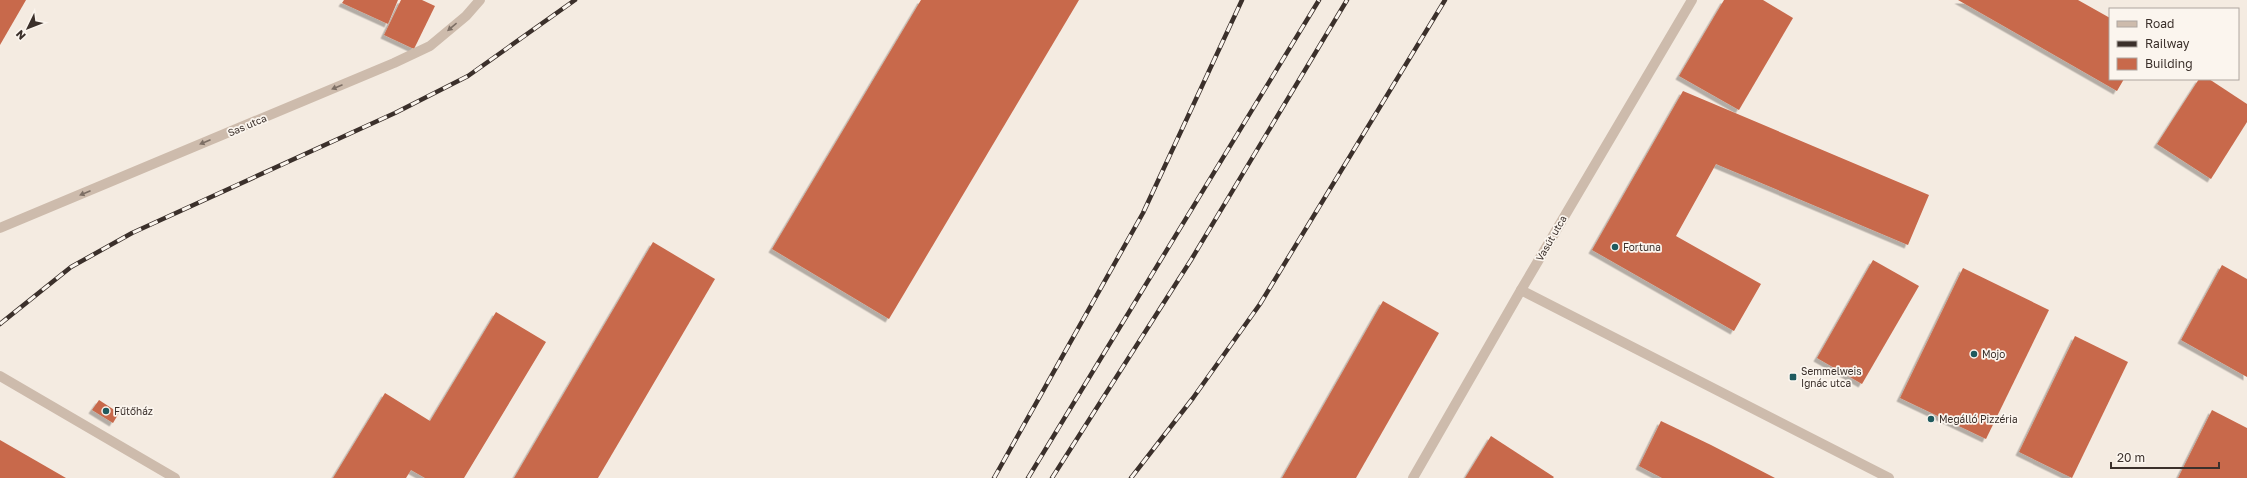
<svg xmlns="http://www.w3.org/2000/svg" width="2247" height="478" viewBox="0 0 2247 478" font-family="'Golos Text',sans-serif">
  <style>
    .building { fill: #c8694b; filter: url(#shadow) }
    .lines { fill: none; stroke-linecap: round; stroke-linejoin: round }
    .street { stroke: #cdbbac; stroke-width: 10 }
    .rail-casing { stroke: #3b302b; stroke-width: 4.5 }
    .rail { stroke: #fbf5ee; stroke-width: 3; stroke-dasharray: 9; stroke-linecap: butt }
    .oneway { fill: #7d6f65 }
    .poi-dot { fill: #1f5a5e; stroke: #fbf5ee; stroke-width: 1.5 }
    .labels { text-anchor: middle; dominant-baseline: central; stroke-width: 3.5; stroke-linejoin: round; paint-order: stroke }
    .street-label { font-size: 10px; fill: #3b302b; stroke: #fbf5ee }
    .poi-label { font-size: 10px; fill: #3b302b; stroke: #fbf5ee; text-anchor: start }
  </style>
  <defs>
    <filter id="shadow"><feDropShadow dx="-3.5" dy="3.5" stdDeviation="0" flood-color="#0004"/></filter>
  </defs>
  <rect width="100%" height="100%" fill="#f4ebe1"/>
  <!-- building -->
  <g class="building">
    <polygon points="0,0 26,0 0,45"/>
    <polygon points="344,0 398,0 388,24 342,3"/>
    <polygon points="401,0 422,0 435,6 414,49 384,35"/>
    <polygon points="921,0 1079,0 889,319 772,249"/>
    <polygon points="1724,0 1763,0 1793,18 1739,110 1679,76"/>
    <polygon points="1958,0 2078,0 2110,18 2110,79 2124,79 2117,91"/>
    <polygon points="2199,79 2209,79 2247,104 2247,122 2211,179 2157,144"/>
    <polygon points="1683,91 1929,195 1908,245 1716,164 1676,236 1761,284 1734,331 1592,250"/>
    <polygon points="653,242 715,279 598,478 514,478"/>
    <polygon points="1873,260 1919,286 1862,384 1817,358"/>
    <polygon points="2222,265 2247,279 2247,377 2181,340"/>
    <polygon points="1963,268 2049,310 1986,439 1900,398"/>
    <polygon points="1383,301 1439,333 1356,478 1282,478"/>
    <polygon points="496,312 546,342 464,478 425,478 411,470 406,478 333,478 385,393 430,421"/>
    <polygon points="2075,336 2128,362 2072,478 2019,452"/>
    <polygon points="99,400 119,413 113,423 92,410"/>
    <polygon points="2212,410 2247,428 2247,478 2178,478"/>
    <polygon points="1661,421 1711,445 1775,478 1662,478 1639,466"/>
    <polygon points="1491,436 1554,477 1553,478 1465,478"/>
    <polygon points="0,440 66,478 0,478"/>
  </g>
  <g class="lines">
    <!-- street -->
    <g class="street">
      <polyline points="0,228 394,63 430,46 466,16 480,0"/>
      <polyline points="1521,290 1889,478"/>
      <polyline points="0,376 175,478"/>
      <polyline points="1413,478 1521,290 1692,0"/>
    </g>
    <!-- rail casing -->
    <g class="rail-casing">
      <g id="rail">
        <polyline points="0,324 71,267 132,233 395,113 468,76 575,0"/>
        <polyline points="994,478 1143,213 1242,0"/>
        <polyline points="1028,478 1319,0"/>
        <polyline points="1052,478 1191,260 1347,0"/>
        <polyline points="1131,478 1193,398 1260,304 1445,0"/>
      </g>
    </g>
    <!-- rail -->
    <use href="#rail" class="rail"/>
  </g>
  <!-- one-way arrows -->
  <defs><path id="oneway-solid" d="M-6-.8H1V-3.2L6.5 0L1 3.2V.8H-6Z"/></defs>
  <g class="oneway">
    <use href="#oneway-solid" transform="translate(452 27) rotate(140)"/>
    <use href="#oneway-solid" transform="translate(337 87) rotate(157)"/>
    <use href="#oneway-solid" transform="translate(205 142) rotate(157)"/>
    <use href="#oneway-solid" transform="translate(85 193) rotate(157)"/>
  </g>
  <!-- markers -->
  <g class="poi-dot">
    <circle cx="1615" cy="247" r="4"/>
    <circle cx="1974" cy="354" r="4"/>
    <rect x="1789" y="373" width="8" height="8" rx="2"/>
    <circle cx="106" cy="411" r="4"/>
    <circle cx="1931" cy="419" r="4"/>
  </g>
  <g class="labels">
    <!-- street labels -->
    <g class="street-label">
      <text transform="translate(247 125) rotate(-23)">Sas utca</text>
      <text transform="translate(1551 238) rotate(-60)">Vasút utca</text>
    </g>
    <!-- poi labels -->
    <g class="poi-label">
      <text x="1623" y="247">Fortuna</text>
      <text x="1982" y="354">Mojo</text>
      <text x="1801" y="371">Semmelweis<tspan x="1801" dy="12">Ignác utca</tspan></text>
      <text x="114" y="411">Fűtőház</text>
      <text x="1939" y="419">Megálló Pizzéria</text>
    </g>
  </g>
  <!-- legend -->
  <rect x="2109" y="8" width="130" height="72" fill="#fbf5ee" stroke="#aea6a0"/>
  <rect x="2117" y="21" width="20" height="6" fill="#cdbbac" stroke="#aea6a0"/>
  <text x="2145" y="28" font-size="12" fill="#3b302b">Road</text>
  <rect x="2117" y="41" width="20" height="6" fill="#3b302b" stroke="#aea6a0"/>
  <text x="2145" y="48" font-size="12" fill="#3b302b">Railway</text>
  <rect x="2117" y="58" width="20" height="12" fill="#c8694b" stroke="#aea6a0"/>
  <text x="2145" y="68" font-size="12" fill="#3b302b">Building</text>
  <!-- north arrow -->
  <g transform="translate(28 28) rotate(227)" stroke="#fbf5ee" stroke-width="3" paint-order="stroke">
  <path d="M0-3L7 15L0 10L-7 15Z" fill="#3b302b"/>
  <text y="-6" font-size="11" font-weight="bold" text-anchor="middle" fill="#3b302b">N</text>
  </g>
  <!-- scale -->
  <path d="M2111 462v6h108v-6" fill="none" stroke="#3b302b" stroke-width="2"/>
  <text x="2117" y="462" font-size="12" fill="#3b302b" stroke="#fbf5ee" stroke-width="3" paint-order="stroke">20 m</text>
</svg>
